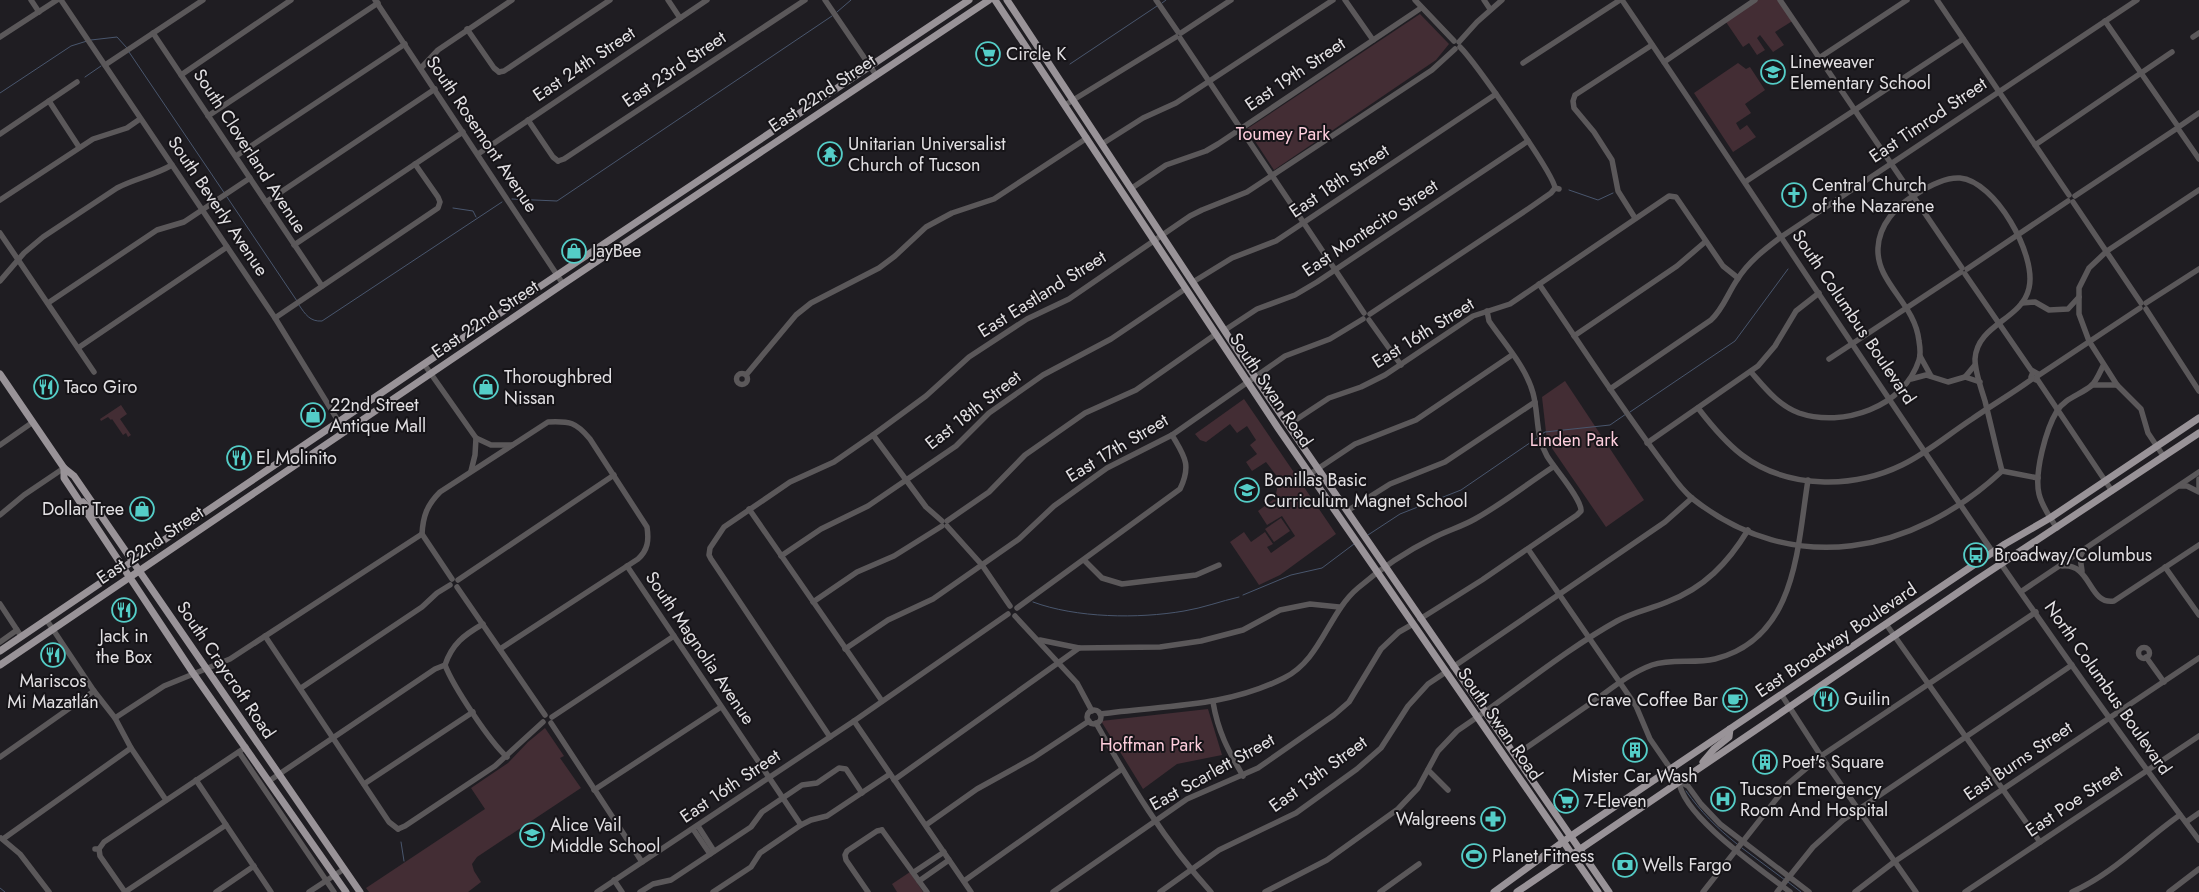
<svg xmlns="http://www.w3.org/2000/svg" width="2199" height="892" viewBox="0 0 2199 892" font-family="Jost,sans-serif">
  <style>
    .green { fill: #432d34 }
    .lines { fill: none; stroke-linecap: round; stroke-linejoin: round }
    .stream { stroke: #49566d; stroke-width: 1 }
    .minor { stroke: #5b585a; stroke-width: 5.5 }
    .major { stroke: #999398; stroke-width: 7 }
    .labels { text-anchor: middle; dominant-baseline: central; stroke-width: 4; stroke-linejoin: round; paint-order: stroke }
    .poi-label { font-size: 18px; fill: #e2e0e3; stroke: #161418; text-anchor: start }
    .street-label { font-size: 18px; fill: #e2e0e3; stroke: #161418 }
    .park-label { font-size: 18px; fill: #fecedd; stroke: #161418 }
  </style>
  <rect width="100%" height="100%" fill="#1f1d22"/>
  <!-- green -->
  <g class="green">
    <polygon points="1755,0 1780,0 1794,20 1775,32 1784,45 1773,52 1760,35 1757,38 1765,50 1757,55 1749,43 1743,47 1726,22"/>
    <polygon points="1420,14 1449,44 1436,60 1274,170 1247,129"/>
    <polygon points="1738,63 1746,69 1750,67 1765,90 1745,104 1751,113 1736,123 1740,130 1747,125 1756,137 1733,152 1694,93"/>
    <polygon points="1565,381 1644,500 1606,527 1547,441 1542,397"/>
    <polygon points="1244,399 1336,534 1280,575 1259,585 1230,542 1244,532 1251,542 1265,532 1273,544 1267,547 1271,553 1295,536 1282,516 1267,525 1258,511 1278,496 1276,494 1279,479 1266,462 1252,471 1246,462 1257,454 1250,445 1256,440 1247,426 1237,433 1230,424 1206,442 1200,440 1195,434"/>
    <polygon points="121,405 127,414 120,419 131,435 128,437 126,433 123,435 112,419 111,420 108,417 101,421 100,419"/>
    <polygon points="1281,518 1290,531 1274,542 1265,529"/>
    <polygon points="1208,709 1222,755 1177,764 1143,789 1101,721"/>
    <polygon points="545,728 564,756 560,758 581,788 477,857 472,864 474,871 481,882 468,892 369,892 366,888 485,809 471,788 508,763 528,742"/>
    <polygon points="910,872 923,892 897,892 892,884"/>
  </g>
  <g class="lines">
    <!-- stream -->
    <g class="stream">
      <polyline points="1162,3 1166,0"/>
      <polyline points="837,12 851,0"/>
      <polyline points="91,40 117,37 127,48"/>
      <polyline points="129,52 225,194"/>
      <polyline points="1070,64 1157,6"/>
      <polyline points="85,77 101,66"/>
      <polyline points="0,93 71,46 87,41"/>
      <polyline points="1569,190 1598,200 1613,193"/>
      <polyline points="227,197 297,301"/>
      <polyline points="512,199 557,201 832,16"/>
      <polyline points="453,208 473,211 476,217"/>
      <path d="M299,305C305,314 310,322 322,321L502,202"/>
      <polyline points="1630,412 1735,341 1788,269"/>
      <polyline points="1542,434 1545,432 1610,425 1626,414"/>
      <polyline points="1368,535 1400,514 1461,490 1537,438"/>
      <polyline points="1243,595 1291,575 1322,568 1354,544"/>
      <path d="M1033,602C1076,618 1138,619 1184,611C1203,608 1221,601 1239,597"/>
      <path d="M1686,791C1701,812 1717,828 1737,844"/>
      <polyline points="401,842 404,861"/>
      <polyline points="1742,848 1785,880"/>
      <polyline points="1788,882 1801,892"/>
      <polyline points="0,888 5,892"/>
    </g>
    <!-- minor -->
    <g class="minor">
      <polyline points="31,0 39,12"/>
      <polyline points="61,0 275,318 345,432"/>
      <polyline points="375,0 563,284"/>
      <polyline points="668,0 680,18"/>
      <polyline points="825,0 876,75"/>
      <polyline points="1156,0 1178,32"/>
      <polyline points="1345,0 1373,40"/>
      <polyline points="1415,0 1454,41"/>
      <polyline points="1484,0 1490,9"/>
      <path d="M1622,0C1813,281 1995,569 2199,840"/>
      <polyline points="1780,0 1962,268"/>
      <polyline points="1937,0 2069,195"/>
      <polyline points="2105,21 2177,125"/>
      <polyline points="467,29 494,68 499,72"/>
      <polyline points="153,33 322,286"/>
      <polyline points="1181,33 1231,0"/>
      <polyline points="0,37 57,0"/>
      <polyline points="2193,37 2199,33"/>
      <polyline points="1180,38 1364,313"/>
      <polyline points="1459,42 1477,22 1502,0"/>
      <path d="M1460,47C1474,61 1554,174 1555,188"/>
      <polyline points="1819,58 1907,0"/>
      <polyline points="1664,62 1755,0"/>
      <polyline points="1523,63 1620,0"/>
      <polyline points="105,65 203,0"/>
      <polyline points="421,68 438,50 512,0"/>
      <polyline points="499,72 504,71 610,0"/>
      <polyline points="181,75 291,0"/>
      <polyline points="49,101 79,147"/>
      <polyline points="1065,105 1176,37"/>
      <polyline points="208,116 378,3"/>
      <polyline points="528,120 553,157 558,161"/>
      <polyline points="2180,126 2199,113"/>
      <polyline points="2179,130 2199,159"/>
      <polyline points="0,134 77,82"/>
      <polyline points="1102,144 1143,118 1176,103 1333,0"/>
      <polyline points="2035,145 2172,52"/>
      <polyline points="478,154 707,0"/>
      <polyline points="236,156 405,44"/>
      <polyline points="558,161 564,159 805,0"/>
      <polyline points="1745,182 1963,39"/>
      <polyline points="1132,188 1166,165 1206,151 1218,144 1421,8"/>
      <polyline points="2075,196 2176,129"/>
      <polyline points="0,200 93,139 127,128 140,119"/>
      <polyline points="266,202 435,89"/>
      <polyline points="2073,202 2141,303"/>
      <polyline points="1635,218 1618,191 1612,160 1594,132 1574,108 1573,101 1575,95 1652,45"/>
      <polyline points="0,233 94,372"/>
      <polyline points="294,245 463,132"/>
      <polyline points="1967,269 2068,201"/>
      <polyline points="1965,274 2031,370 2038,374 2036,380 2031,377 2033,372"/>
      <path d="M0,281L24,253L43,237L117,188C136,178 153,176 172,165"/>
      <polyline points="1193,282 1232,258 1276,241 1496,94"/>
      <path d="M1539,284C1564,320 1588,357 1613,393C1631,419 1649,445 1668,470C1675,480 1683,491 1693,499C1793,578 1913,554 2002,471"/>
      <polyline points="48,303 157,230 184,222 250,178"/>
      <polyline points="2022,303 2035,302 2049,310 2068,309 2079,297"/>
      <polyline points="2146,303 2199,269"/>
      <polyline points="2146,309 2199,391"/>
      <polyline points="1370,314 1528,209 1551,193 1555,188 1559,189"/>
      <polyline points="275,318 438,208 440,202 438,197 415,164"/>
      <polyline points="1369,320 1401,365"/>
      <polyline points="1225,330 1257,309 1295,295 1317,282 1528,141"/>
      <polyline points="1574,336 1677,266 1705,242"/>
      <polyline points="78,348 227,247"/>
      <polyline points="1920,356 1931,376"/>
      <polyline points="1829,359 1961,272"/>
      <polyline points="424,364 476,438 475,455 471,471"/>
      <path d="M1751,372C1765,388 1778,405 1799,413C1843,428 1904,407 1919,360C1921,354 1920,347 1919,341C1915,303 1876,283 1878,248C1879,225 1896,206 1915,195C1927,187 1945,177 1960,178C1995,181 2037,255 2029,288C2022,320 1977,324 1975,359C1975,372 1981,388 1985,401C1991,425 1996,448 2002,471"/>
      <circle cx="742" cy="379" r="5.5"/>
      <polyline points="746,375 796,315 811,303 879,268 895,256 926,227 952,213 994,199 1087,138"/>
      <polyline points="2039,375 2140,308"/>
      <polyline points="1965,377 1975,365"/>
      <polyline points="1911,379 1926,375 1948,382 1965,377 1980,382"/>
      <polyline points="2037,379 2112,491"/>
      <polyline points="2092,385 2117,385"/>
      <path d="M1610,389L1711,320C1723,309 1728,293 1737,280C1748,262 1765,249 1781,237L2137,0"/>
      <path d="M1698,408C1711,425 1725,442 1742,455C1787,489 1853,489 1902,465C1927,453 1949,434 1972,419C1992,405 2013,393 2032,379"/>
      <polyline points="1288,425 1329,398 1361,387 1385,375 1473,316 1510,304 1669,196 1676,197 1723,266 1738,278"/>
      <polyline points="873,435 926,507 942,521"/>
      <polyline points="476,438 491,445 512,445"/>
      <polyline points="1647,443 1758,366 1775,346 1796,311 1819,293"/>
      <polyline points="0,445 33,422"/>
      <polyline points="2164,457 2148,433 2141,409 2117,385 2089,341 2079,314 2079,288 2089,268 2107,251 2199,190"/>
      <polyline points="2002,471 2038,478"/>
      <polyline points="1310,474 1355,444 1416,420 1512,355"/>
      <polyline points="2199,479 2199,490"/>
      <polyline points="2180,486 2187,486 2199,492"/>
      <polyline points="749,509 882,701"/>
      <polyline points="1347,511 1390,484 1445,462 1535,402"/>
      <polyline points="0,515 24,495 64,468"/>
      <polyline points="947,521 989,492 1025,455 1085,413 1136,390 1216,334"/>
      <polyline points="947,526 982,565 1010,606"/>
      <path d="M2057,528C2050,518 2042,506 2039,494C2034,473 2046,429 2057,411C2065,398 2080,395 2091,386C2096,382 2100,372 2103,366"/>
      <path d="M422,534C423,516 427,505 440,492L548,422C570,421 576,422 590,439L647,527C649,540 648,550 638,559L500,649"/>
      <polyline points="422,534 452,579"/>
      <polyline points="1528,549 1636,706 1650,739 1679,781 1688,786 1701,804 1720,824 1809,892"/>
      <polyline points="781,556 821,529 868,506 956,446 989,413 1043,375 1111,339 1185,289"/>
      <polyline points="1084,560 1102,578 1122,584 1196,575 1219,565"/>
      <polyline points="627,566 801,825"/>
      <path d="M2062,566C2092,563 2088,605 2114,601L2199,545"/>
      <polyline points="2165,567 2199,615"/>
      <polyline points="2082,571 2080,557 2083,551"/>
      <polyline points="458,580 614,475"/>
      <polyline points="457,587 545,715"/>
      <polyline points="2022,591 2199,472"/>
      <polyline points="813,602 857,572 894,556 942,526"/>
      <polyline points="0,604 21,636"/>
      <path d="M1017,608L1180,489C1192,464 1184,456 1172,435"/>
      <polyline points="1015,616 1077,683 1092,711"/>
      <polyline points="46,619 94,691 115,718 131,748 166,800"/>
      <path d="M1420,619L1482,580L1577,515L1581,511C1582,499 1554,468 1547,456C1535,435 1539,415 1533,393C1526,367 1504,343 1489,321L1487,311"/>
      <polyline points="1886,624 2040,842"/>
      <polyline points="265,636 389,822 398,829"/>
      <polyline points="1040,640 1079,648"/>
      <polyline points="0,642 17,630"/>
      <circle cx="2144" cy="653" r="5.5"/>
      <polyline points="845,649 888,620 933,599 1019,539 1054,506 1107,468 1172,435 1285,356 1330,339 1363,319"/>
      <polyline points="2146,657 2164,682"/>
      <path d="M445,665C453,686 490,742 507,757"/>
      <polyline points="1453,667 1665,522 1692,498"/>
      <polyline points="301,688 422,607 437,593 450,585"/>
      <polyline points="1781,694 1821,756 1916,892"/>
      <path d="M1213,702C1218,732 1228,750 1243,776"/>
      <circle cx="1094" cy="717" r="7"/>
      <path d="M1100,714C1165,705 1224,708 1284,678C1321,660 1328,613 1358,588C1380,569 1407,551 1433,538C1446,531 1461,527 1475,519C1502,504 1527,484 1553,467"/>
      <polyline points="552,717 674,636"/>
      <polyline points="115,718 164,686 230,659 422,534"/>
      <polyline points="854,721 971,892"/>
      <polyline points="551,723 642,862"/>
      <path d="M1096,723C1129,782 1165,842 1211,892"/>
      <polyline points="830,737 711,559 709,555 710,548 724,527 790,482 834,462 873,435 926,396 969,357 1027,319 1069,299 1190,216 1202,210 1247,192 1432,70 1455,49"/>
      <polyline points="239,752 334,892"/>
      <path d="M1516,755C1542,737 1568,719 1594,701C1612,688 1630,673 1652,665C1672,658 1694,664 1715,659C1797,638 1797,548 1808,480"/>
      <polyline points="0,757 94,691"/>
      <polyline points="1428,770 1448,790"/>
      <polyline points="196,780 271,892"/>
      <polyline points="894,780 1079,648 1160,647 1201,641 1243,630 1280,610 1310,604 1339,607"/>
      <path d="M269,781L435,669L445,665C452,644 464,635 483,624"/>
      <path d="M1679,781C1682,816 1762,870 1790,892"/>
      <polyline points="364,784 473,712"/>
      <polyline points="594,790 721,707"/>
      <polyline points="2186,822 2199,813"/>
      <polyline points="926,825 977,789 1033,758 1089,721"/>
      <polyline points="698,826 714,851"/>
      <polyline points="398,829 405,826 495,766 543,722"/>
      <polyline points="693,829 710,854"/>
      <polyline points="882,830 927,892"/>
      <polyline points="1,838 20,854 49,892"/>
      <polyline points="3,839 131,748"/>
      <polyline points="95,849 99,849 100,856 125,892"/>
      <polyline points="99,849 104,842 246,747"/>
      <polyline points="914,872 944,852"/>
      <polyline points="614,880 622,892"/>
      <polyline points="919,881 949,860"/>
      <polyline points="964,881 1122,769"/>
      <polyline points="125,892 226,825"/>
      <polyline points="216,892 254,866"/>
      <polyline points="309,892 344,869"/>
      <polyline points="597,892 854,721 1008,614"/>
      <polyline points="640,892 653,884 671,880 751,827 762,812 802,785 817,783 839,768 846,769 862,793"/>
      <polyline points="713,892 751,867 760,853 801,825 811,820 827,816 890,774"/>
      <polyline points="868,892 846,860 845,855 847,851 877,831 882,830"/>
      <polyline points="1053,892 1187,799 1258,768 1334,715 1349,702 1381,649 1399,632 1413,624"/>
      <polyline points="1160,892 1219,850 1296,813 1357,769 1381,748 1408,706 1428,684 1446,672"/>
      <path d="M1265,892L1327,860L1398,809L1418,788L1438,751L1457,731L1473,720C1521,687 1567,649 1617,621C1633,612 1651,609 1667,602C1704,588 1728,563 1748,530"/>
      <polyline points="1380,892 1419,864"/>
      <polyline points="1703,892 1789,783 1821,756 2036,612"/>
      <polyline points="1777,892 1813,847 1843,820 2072,665"/>
      <polyline points="1855,892 1894,862 2199,658"/>
      <polyline points="1965,892 2199,736"/>
      <path d="M2072,892C2113,874 2144,840 2180,815"/>
      <polyline points="2169,892 2199,869"/>
    </g>
    <!-- major -->
    <g class="major">
      <polyline points="995,0 1278,428 1598,892"/>
      <polyline points="1007,0 1255,377 1609,892"/>
      <polyline points="0,374 64,468 74,476 360,892"/>
      <polyline points="64,468 64,478 193,673 346,892"/>
      <polyline points="83,502 95,515 101,514"/>
      <polyline points="0,651 424,364 969,0"/>
      <polyline points="0,665 563,284 989,0"/>
      <polyline points="1703,762 1714,749 1729,737 1730,729"/>
      <polyline points="1494,892 1571,836 1917,603 2005,544 2050,518 2199,418"/>
      <polyline points="1517,892 1975,581 2199,433"/>
    </g>
  </g>
  <!-- icons -->
  <defs>
    <g id="supermarket-ring" transform="scale(1.25)"><circle r="9.5" fill="#161418" stroke="#54cdc7" stroke-width="1.5"/><path d="M-6-5.5h2.5l.6 2H6L4.5 2H-2.5L-4.4-4H-6ZM-1.5 3.2a1.3 1.3 0 1 0 .1 0ZM3 3.2a1.3 1.3 0 1 0 .1 0Z" fill="#54cdc7"/></g>
    <g id="school-ring" transform="scale(1.25)"><circle r="9.5" fill="#161418" stroke="#54cdc7" stroke-width="1.5"/><path d="M0-5L7-2L0 1L-7-2ZM-4 1L0 2.5L4 1V4Q0 6-4 4Z" fill="#54cdc7"/></g>
    <g id="temple-ring" transform="scale(1.25)"><circle r="9.5" fill="#161418" stroke="#54cdc7" stroke-width="1.5"/><path d="M0-6L5-2H3V0L6.5 2.5H4V6H1.5V3h-3V6H-4V2.5H-6.5L-3 0V-2H-5Z" fill="#54cdc7"/></g>
    <g id="church-ring" transform="scale(1.25)"><circle r="9.5" fill="#161418" stroke="#54cdc7" stroke-width="1.5"/><path d="M-1.2-6h2.4v3.5h3.3v2.4h-3.3V6h-2.4V-.1h-3.3v-2.4h3.3Z" fill="#54cdc7"/></g>
    <g id="shop-ring" transform="scale(1.25)"><circle r="9.5" fill="#161418" stroke="#54cdc7" stroke-width="1.5"/><path d="M-5-2.5h2.3a2.7 3.5 0 0 1 5.4 0H5L5.5 6h-11ZM-1.5-2.5h3a1.5 2.3 0 0 0-3 0Z" fill="#54cdc7"/></g>
    <g id="restaurant-ring" transform="scale(1.25)"><circle r="9.5" fill="#161418" stroke="#54cdc7" stroke-width="1.5"/><path d="M-5-6h1v4h1v-4h1v4h1v-4h1v5L-1.5 .5V6h-2V.5L-5-1ZM5-6V6H3V1.5H1.5Q1.5-4 5-6Z" fill="#54cdc7"/></g>
    <g id="bus-ring" transform="scale(1.25)"><circle r="9.5" fill="#161418" stroke="#54cdc7" stroke-width="1.5"/><path d="M-5-6H5V4H4V6H2V4H-2V6H-4V4H-5ZM-3.5-4V0h7V-4ZM-3.5 1.2v1.5H-2V1.2ZM2 1.2v1.5H3.5V1.2Z" fill="#54cdc7"/></g>
    <g id="cafe-ring" transform="scale(1.25)"><circle r="9.5" fill="#161418" stroke="#54cdc7" stroke-width="1.5"/><path d="M-5.5-4.5H6V0H3Q3 3.5 0 3.5H-2.5Q-5.5 3.5-5.5 0ZM3-3.2v2h1.7v-2ZM-6 4.5H4V6H-6Z" fill="#54cdc7"/></g>
    <g id="building-ring" transform="scale(1.25)"><circle r="9.5" fill="#161418" stroke="#54cdc7" stroke-width="1.5"/><path d="M-4-6H4V6H1V3H-1V6H-4ZM-2.5-4.3h1.7v1.8h-1.7ZM.8-4.3h1.7v1.8H.8ZM-2.5-1h1.7V.8h-1.7ZM.8-1h1.7V.8H.8Z" fill="#54cdc7"/></g>
    <g id="hospital-ring" transform="scale(1.25)"><circle r="9.5" fill="#161418" stroke="#54cdc7" stroke-width="1.5"/><path d="M-5-5h3v3.5h4V-5h3V5h-3V1.5h-4V5h-3Z" fill="#54cdc7"/></g>
    <g id="pharmacy-ring" transform="scale(1.25)"><circle r="9.5" fill="#161418" stroke="#54cdc7" stroke-width="1.5"/><path d="M-2-6h4v4h4v4h-4v4h-4v-4h-4v-4h4Z" fill="#54cdc7"/></g>
    <g id="stadium-ring" transform="scale(1.25)"><circle r="9.5" fill="#161418" stroke="#54cdc7" stroke-width="1.5"/><path d="M0-5a6.5 5 0 1 0 0 10a6.5 5 0 1 0 0-10ZM-3.5-1.8h7v3.6h-7Z" fill="#54cdc7"/></g>
    <g id="bank-ring" transform="scale(1.25)"><circle r="9.5" fill="#161418" stroke="#54cdc7" stroke-width="1.5"/><path d="M-6-4H6V4H-6ZM0-2.3a2.3 2.3 0 1 0 0 4.6a2.3 2.3 0 1 0 0-4.6Z" fill="#54cdc7"/></g>
  </defs>
  <g fill-rule="evenodd">
    <use href="#supermarket-ring" x="988" y="54"/>
    <use href="#school-ring" x="1773" y="72"/>
    <use href="#temple-ring" x="830" y="154"/>
    <use href="#church-ring" x="1794" y="195"/>
    <use href="#shop-ring" x="574" y="251"/>
    <use href="#restaurant-ring" x="46" y="387"/>
    <use href="#shop-ring" x="486" y="387"/>
    <use href="#shop-ring" x="313" y="415"/>
    <use href="#restaurant-ring" x="239" y="458"/>
    <use href="#school-ring" x="1247" y="490"/>
    <use href="#shop-ring" x="142" y="509"/>
    <use href="#bus-ring" x="1976" y="555"/>
    <use href="#restaurant-ring" x="124" y="610"/>
    <use href="#restaurant-ring" x="53" y="655"/>
    <use href="#restaurant-ring" x="1826" y="699"/>
    <use href="#cafe-ring" x="1735" y="700"/>
    <use href="#building-ring" x="1635" y="750"/>
    <use href="#building-ring" x="1765" y="762"/>
    <use href="#hospital-ring" x="1723" y="799"/>
    <use href="#supermarket-ring" x="1566" y="801"/>
    <use href="#pharmacy-ring" x="1493" y="819"/>
    <use href="#school-ring" x="532" y="835"/>
    <use href="#stadium-ring" x="1474" y="856"/>
    <use href="#bank-ring" x="1625" y="865"/>
  </g>
  <g class="labels">
    <!-- poi labels -->
    <g class="poi-label">
      <text x="1006" y="54">Circle K</text>
      <text x="1790" y="62">Lineweaver<tspan x="1790" dy="21">Elementary School</tspan></text>
      <text x="848" y="144">Unitarian Universalist<tspan x="848" dy="21">Church of Tucson</tspan></text>
      <text x="1812" y="185">Central Church<tspan x="1812" dy="21">of the Nazarene</tspan></text>
      <text x="592" y="251">JayBee</text>
      <text x="504" y="377">Thoroughbred<tspan x="504" dy="21">Nissan</tspan></text>
      <text x="64" y="387">Taco Giro</text>
      <text x="330" y="405">22nd Street<tspan x="330" dy="21">Antique Mall</tspan></text>
      <text x="256" y="458">El Molinito</text>
      <text x="1264" y="480">Bonillas Basic<tspan x="1264" dy="21">Curriculum Magnet School</tspan></text>
      <text x="124" y="509" text-anchor="end">Dollar Tree</text>
      <text x="1994" y="555">Broadway/Columbus</text>
      <text x="124" y="636" text-anchor="middle">Jack in<tspan x="124" dy="21">the Box</tspan></text>
      <text x="53" y="681" text-anchor="middle">Mariscos<tspan x="53" dy="21">Mi Mazatlán</tspan></text>
      <text x="1844" y="699">Guilin</text>
      <text x="1718" y="700" text-anchor="end">Crave Coffee Bar</text>
      <text x="1782" y="762">Poet's Square</text>
      <text x="1635" y="776" text-anchor="middle">Mister Car Wash</text>
      <text x="1740" y="789">Tucson Emergency<tspan x="1740" dy="21">Room And Hospital</tspan></text>
      <text x="1584" y="801">7-Eleven</text>
      <text x="1476" y="819" text-anchor="end">Walgreens</text>
      <text x="550" y="825">Alice Vail<tspan x="550" dy="21">Middle School</tspan></text>
      <text x="1492" y="856">Planet Fitness</text>
      <text x="1642" y="865">Wells Fargo</text>
    </g>
    <!-- street labels -->
    <g class="street-label">
      <text transform="translate(584 64) rotate(-34)">East 24th Street</text>
      <text transform="translate(674 69) rotate(-34)">East 23rd Street</text>
      <text transform="translate(1295 74) rotate(-34)">East 19th Street</text>
      <text transform="translate(822 93) rotate(-34)">East 22nd Street</text>
      <text transform="translate(1928 120) rotate(-34)">East Timrod Street</text>
      <text transform="translate(482 134) rotate(56)">South Rosemont Avenue</text>
      <text transform="translate(250 151) rotate(57)">South Cloverland Avenue</text>
      <text transform="translate(1339 181) rotate(-34)">East 18th Street</text>
      <text transform="translate(218 206) rotate(56)">South Beverly Avenue</text>
      <text transform="translate(1370 228) rotate(-34)">East Montecito Street</text>
      <text transform="translate(1042 294) rotate(-32)">East Eastland Street</text>
      <text transform="translate(1854 317) rotate(56)">South Columbus Boulevard</text>
      <text transform="translate(485 319) rotate(-34)">East 22nd Street</text>
      <text transform="translate(1423 333) rotate(-32)">East 16th Street</text>
      <text transform="translate(1271 390) rotate(56)">South Swan Road</text>
      <text transform="translate(973 410) rotate(-38)">East 18th Street</text>
      <text transform="translate(1117 448) rotate(-31)">East 17th Street</text>
      <text transform="translate(150 545) rotate(-34)">East 22nd Street</text>
      <text transform="translate(1836 640) rotate(-34)">East Broadway Boulevard</text>
      <text transform="translate(700 648) rotate(56)">South Magnolia Avenue</text>
      <text transform="translate(226 670) rotate(56)">South Craycroft Road</text>
      <text transform="translate(2108 688) rotate(55)">North Columbus Boulevard</text>
      <text transform="translate(1500 724) rotate(55)">South Swan Road</text>
      <text transform="translate(2018 761) rotate(-34)">East Burns Street</text>
      <text transform="translate(1212 772) rotate(-29)">East Scarlett Street</text>
      <text transform="translate(1318 774) rotate(-36)">East 13th Street</text>
      <text transform="translate(730 786) rotate(-34)">East 16th Street</text>
      <text transform="translate(2074 801) rotate(-34)">East Poe Street</text>
    </g>
    <!-- park labels -->
    <g class="park-label">
      <text x="1283" y="134">Toumey Park</text>
      <text x="1574" y="440">Linden Park</text>
      <text x="1151" y="745">Hoffman Park</text>
    </g>
  </g>
</svg>
